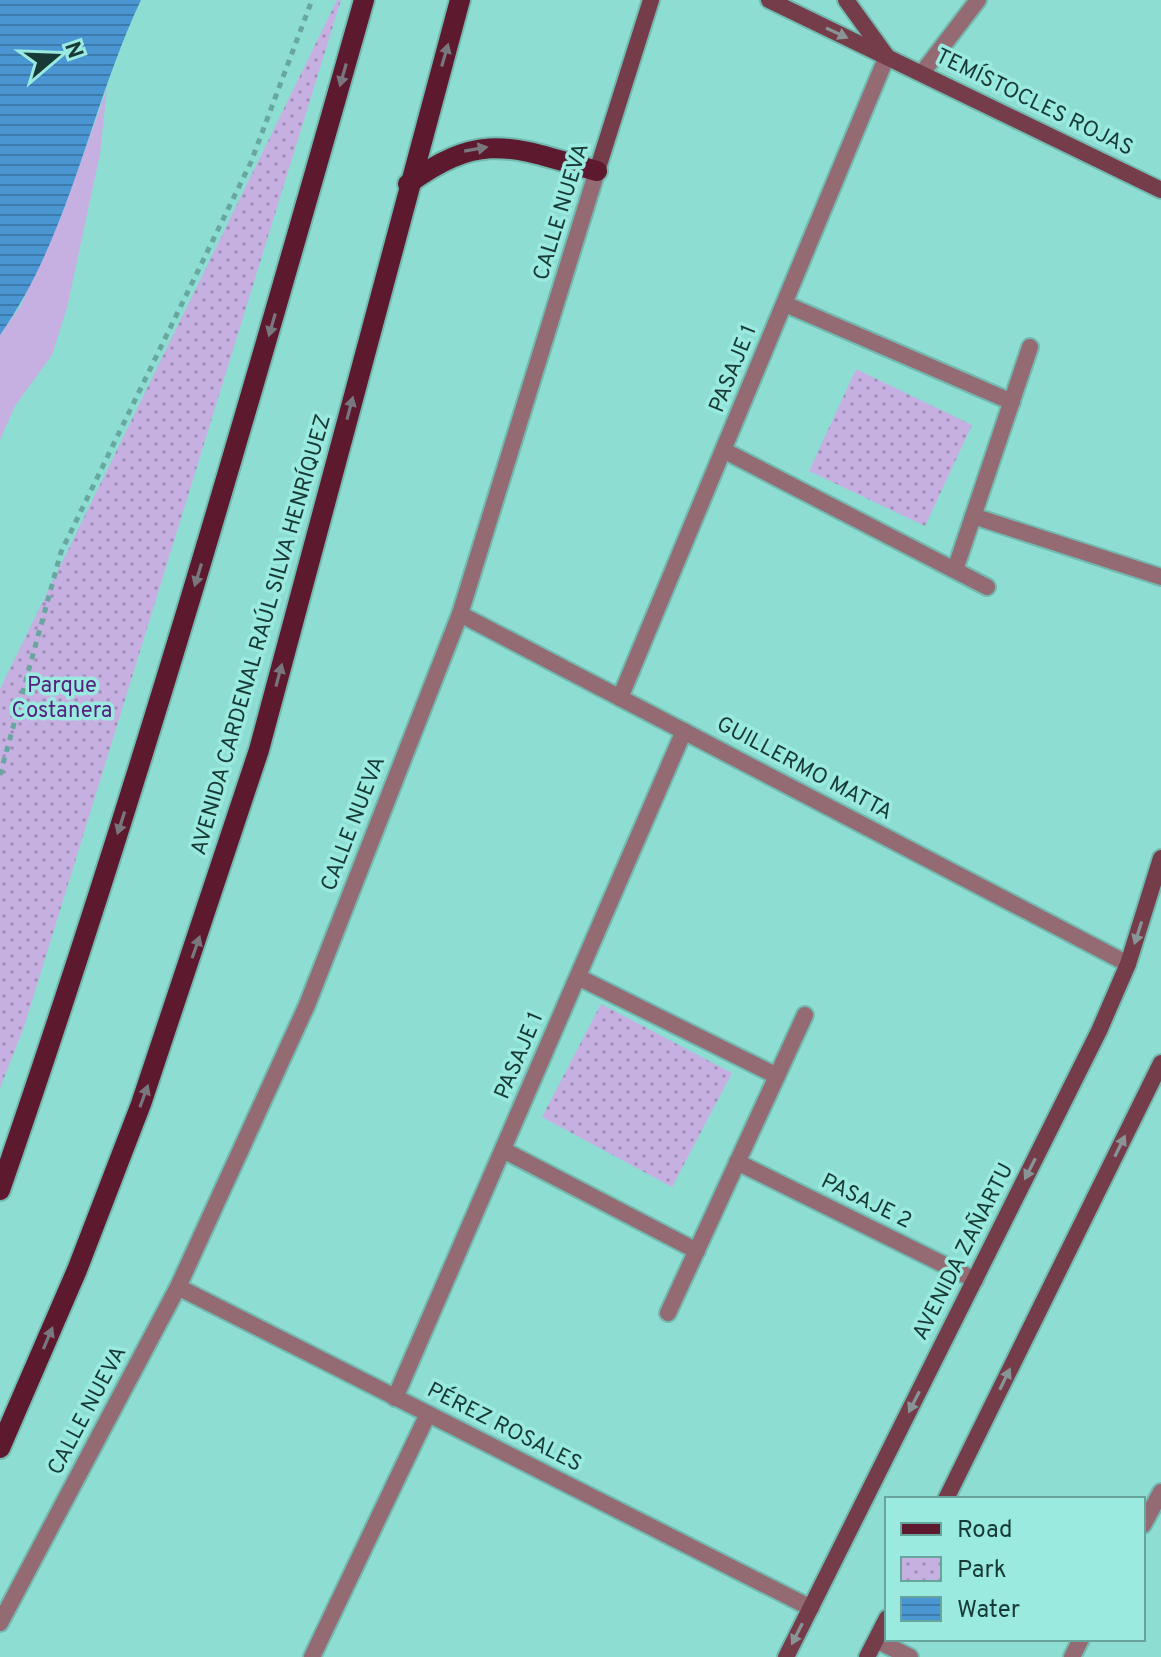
<svg xmlns="http://www.w3.org/2000/svg" width="1161" height="1657" viewBox="0 0 1161 1657" font-family="Overpass,sans-serif">
  <style>
    .green { fill: #c6b0e2 }
    .park { fill: url(#park-dots) }
    .water { fill: url(#water-rules) }
    .lines { fill: none; stroke-linecap: round; stroke-linejoin: round }
    .street-casing { stroke: #73b9b0; stroke-width: 20 }
    .secondary-casing { stroke: #73b9b0; stroke-width: 20 }
    .primary-casing { stroke: #73b9b0; stroke-width: 24 }
    .path { stroke: #67a79f; stroke-width: 5; stroke-dasharray: 6 6; stroke-linecap: butt }
    .street { stroke: #946b73; stroke-width: 16 }
    .secondary { stroke: #753d4a; stroke-width: 16 }
    .primary { stroke: #5d192e; stroke-width: 20 }
    .oneway { fill: #889495 }
    .oneway2 { fill: #78777e }
    .labels { text-anchor: middle; dominant-baseline: central; stroke-width: 7; stroke-linejoin: round; paint-order: stroke }
    .street-label { font-size: 22px; fill: #183a36; stroke: #9aeae0 }
    .park-label { font-size: 22px; fill: #55237f; stroke: #9aeae0 }
  </style>
  <defs>
    <pattern id="park-dots" width="8" height="8" patternUnits="userSpaceOnUse" patternTransform="scale(2)"><rect width="8" height="8" fill="#c6b0e2"/><path d="M2 2h.1M6 6h.1" fill="none" stroke="#a090b8" stroke-width="1.8" stroke-linecap="round"/></pattern>
    <pattern id="water-rules" width="6" height="5" patternUnits="userSpaceOnUse" patternTransform="scale(2)"><rect width="6" height="5" fill="#4a96d3"/><path d="M0 2.5h6" fill="none" stroke="#3d7bac"/></pattern>
  </defs>
  <rect width="100%" height="100%" fill="#8dddd3"/>
  <!-- green -->
  <polygon class="green" points="107,88 100,154 67,308 52,355 15,406 0,440 0,335 21,305 61,217"/>
  <!-- park -->
  <g class="park">
    <polygon points="337,0 341,0 24,1027 0,1088 0,689"/>
    <polygon points="856,369 972,425 925,526 809,471"/>
    <polygon points="601,1004 732,1073 672,1187 542,1117"/>
  </g>
  <!-- water -->
  <path class="water" d="M0,0H141C89,110 71,234 0,335Z"/>
  <g class="lines">
    <!-- street casing -->
    <g class="street-casing">
      <g id="street">
        <polyline points="922,73 978,0"/>
        <polyline points="785,304 1012,402"/>
        <polyline points="725,451 987,587"/>
        <polyline points="973,516 1161,577"/>
        <polyline points="955,570 1030,347"/>
        <polyline points="460,614 1128,964"/>
        <polyline points="620,698 887,56"/>
        <polyline points="578,977 777,1076"/>
        <polyline points="503,1150 697,1251"/>
        <polyline points="737,1162 975,1280"/>
        <polyline points="178,1287 811,1608"/>
        <polyline points="668,1313 805,1015"/>
        <polyline points="395,1398 684,731"/>
        <polyline points="1143,1525 1161,1492"/>
        <polyline points="0,1623 178,1287 307,1005 460,614 597,171"/>
        <polyline points="876,1640 910,1657"/>
        <polyline points="312,1657 428,1414"/>
        <polyline points="1072,1657 1081,1639"/>
      </g>
    </g>
    <!-- secondary casing -->
    <g class="secondary-casing">
      <g id="secondary">
        <polyline points="769,0 1161,190"/>
        <polyline points="846,0 885,54"/>
        <polyline points="597,171 651,0"/>
        <polyline points="946,1499 1161,1063"/>
        <polyline points="786,1657 1099,1031 1128,964 1161,858"/>
        <polyline points="867,1657 887,1618"/>
      </g>
    </g>
    <!-- primary casing -->
    <g class="primary-casing">
      <g id="primary">
        <path d="M408,184C483,129 514,148 597,171"/>
        <path d="M0,1190C136,798 251,399 364,0"/>
        <polyline points="0,1448 77,1270 141,1104 259,750 460,0"/>
      </g>
    </g>
    <!-- path -->
    <polyline class="path" points="0,775 61,552 251,162 312,0"/>
    <!-- street -->
    <use href="#street" class="street"/>
    <!-- secondary -->
    <use href="#secondary" class="secondary"/>
    <!-- primary -->
    <use href="#primary" class="primary"/>
  </g>
  <!-- one-way arrows -->
  <defs><path id="oneway-solid" d="M-6-.8H1V-3.2L6.5 0L1 3.2V.8H-6Z" transform="scale(2)"/></defs>
  <g class="oneway">
    <use href="#oneway-solid" transform="translate(837 33) rotate(25)"/>
    <use href="#oneway-solid" transform="translate(1138 933) rotate(108)"/>
    <use href="#oneway-solid" transform="translate(1120 1146) rotate(-64)"/>
    <use href="#oneway-solid" transform="translate(1030 1169) rotate(117)"/>
    <use href="#oneway-solid" transform="translate(1005 1379) rotate(-64)"/>
    <use href="#oneway-solid" transform="translate(914 1402) rotate(117)"/>
    <use href="#oneway-solid" transform="translate(797 1634) rotate(117)"/>
  </g>
  <g class="oneway2">
    <use href="#oneway-solid" transform="translate(445 55) rotate(-74)"/>
    <use href="#oneway-solid" transform="translate(343 75) rotate(106)"/>
    <use href="#oneway-solid" transform="translate(476 149) rotate(-10)"/>
    <use href="#oneway-solid" transform="translate(272 325) rotate(106)"/>
    <use href="#oneway-solid" transform="translate(350 408) rotate(-75)"/>
    <use href="#oneway-solid" transform="translate(198 575) rotate(107)"/>
    <use href="#oneway-solid" transform="translate(279 675) rotate(-75)"/>
    <use href="#oneway-solid" transform="translate(121 823) rotate(108)"/>
    <use href="#oneway-solid" transform="translate(196 947) rotate(-71)"/>
    <use href="#oneway-solid" transform="translate(144 1096) rotate(-70)"/>
    <use href="#oneway-solid" transform="translate(48 1338) rotate(-67)"/>
  </g>
  <g class="labels">
    <!-- street labels -->
    <g class="street-label">
      <text transform="translate(1034 103) rotate(26)">TEMÍSTOCLES ROJAS</text>
      <text transform="translate(562 212) rotate(-73)">CALLE NUEVA</text>
      <text transform="translate(734 369) rotate(-68)">PASAJE 1</text>
      <text transform="translate(262 635) rotate(-74)">AVENIDA CARDENAL RAÚL SILVA HENRÍQUEZ</text>
      <text transform="translate(804 769) rotate(28)">GUILLERMO MATTA</text>
      <text transform="translate(354 824) rotate(-69)">CALLE NUEVA</text>
      <text transform="translate(520 1056) rotate(-67)">PASAJE 1</text>
      <text transform="translate(866 1202) rotate(26)">PASAJE 2</text>
      <text transform="translate(964 1252) rotate(-63)">AVENIDA ZAÑARTU</text>
      <text transform="translate(88 1411) rotate(-62)">CALLE NUEVA</text>
      <text transform="translate(504 1428) rotate(27)">PÉREZ ROSALES</text>
    </g>
    <!-- park labels -->
    <g class="park-label">
      <text x="62" y="686">Parque<tspan x="62" dy="25">Costanera</tspan></text>
    </g>
  </g>
  <!-- legend -->
  <rect x="885" y="1497" width="260" height="144" fill="#9aeae0" stroke="#66a49c" stroke-width="2"/>
  <rect x="901" y="1523" width="40" height="12" fill="#5d192e" stroke="#66a49c" stroke-width="2"/>
  <text x="957" y="1537" font-size="24" fill="#183a36">Road</text>
  <rect x="901" y="1557" width="40" height="24" fill="url(#park-dots)" stroke="#66a49c" stroke-width="2"/>
  <text x="957" y="1577" font-size="24" fill="#183a36">Park</text>
  <rect x="901" y="1597" width="40" height="24" fill="url(#water-rules)" stroke="#66a49c" stroke-width="2"/>
  <text x="957" y="1617" font-size="24" fill="#183a36">Water</text>
  <!-- north arrow -->
  <g transform="translate(56 56) rotate(71)" stroke="#9aeae0" stroke-width="6" paint-order="stroke">
  <path d="M0-6L14 30L0 20L-14 30Z" fill="#183a36"/>
  <text y="-12" font-size="22" font-weight="bold" text-anchor="middle" fill="#183a36">N</text>
  </g>
</svg>
